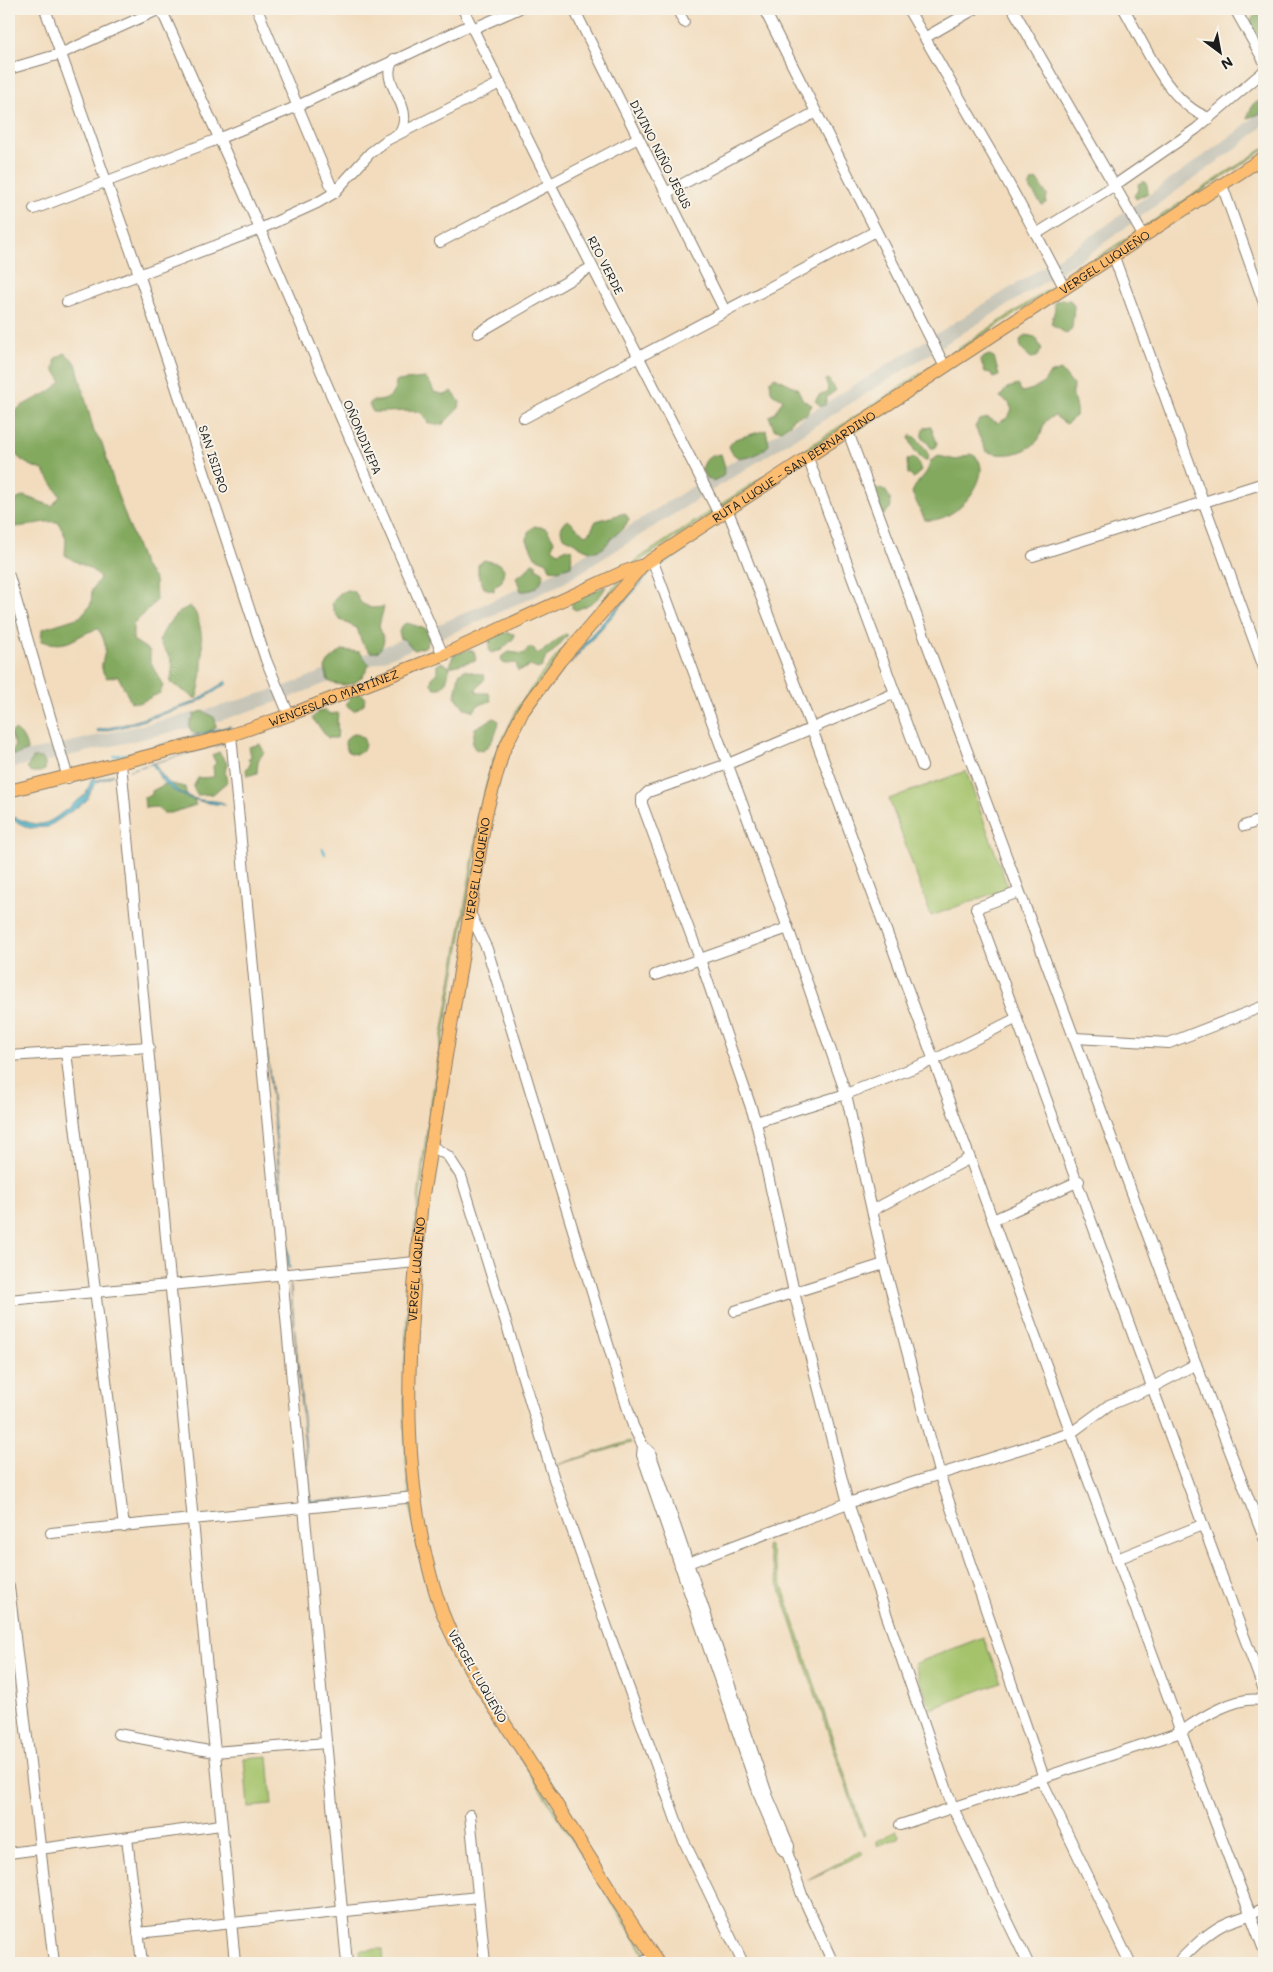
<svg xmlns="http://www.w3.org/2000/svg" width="1273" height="1972" viewBox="0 0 1273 1972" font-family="Mali,sans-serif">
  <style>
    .industrial { fill: #c6c5b8 }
    .green { fill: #a4c36b; stroke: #607044 }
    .forest { fill: #83a95f; stroke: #50623e }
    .water { fill: #47afc6; stroke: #326671 }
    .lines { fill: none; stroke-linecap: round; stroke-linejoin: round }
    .stream { stroke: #47afc6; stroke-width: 2.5 }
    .minor-casing { stroke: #877c6c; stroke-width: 12 }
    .major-casing { stroke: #877c6c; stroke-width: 14 }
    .minor { stroke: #fff; stroke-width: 10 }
    .major { stroke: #fcbd6f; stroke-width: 12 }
    .labels { text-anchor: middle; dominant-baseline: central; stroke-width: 4; stroke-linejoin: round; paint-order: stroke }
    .street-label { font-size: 12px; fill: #1c1c1c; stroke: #f7f3e8 }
  </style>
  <rect width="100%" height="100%" fill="#f7f3e8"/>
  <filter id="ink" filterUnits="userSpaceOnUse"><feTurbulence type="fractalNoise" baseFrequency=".02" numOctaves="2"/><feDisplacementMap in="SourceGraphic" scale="10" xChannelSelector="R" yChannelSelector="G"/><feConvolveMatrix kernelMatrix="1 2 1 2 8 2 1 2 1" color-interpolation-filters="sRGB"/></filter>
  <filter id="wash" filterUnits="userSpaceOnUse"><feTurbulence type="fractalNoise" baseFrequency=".0096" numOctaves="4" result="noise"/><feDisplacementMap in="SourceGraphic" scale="20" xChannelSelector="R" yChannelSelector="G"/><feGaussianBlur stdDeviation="1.12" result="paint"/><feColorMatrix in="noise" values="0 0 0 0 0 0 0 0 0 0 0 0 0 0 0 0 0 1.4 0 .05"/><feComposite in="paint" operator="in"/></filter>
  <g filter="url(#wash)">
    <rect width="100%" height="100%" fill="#f2dcbd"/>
    <!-- industrial -->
    <polygon class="industrial" points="1264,108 1264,125 1242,144 1086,256 564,583 448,635 286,699 219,721 52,760 9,768 9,755 49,747 214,708 288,685 442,623 556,572 1080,244 1235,133"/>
    <!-- green -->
    <g class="green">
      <path d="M1264,148V150L635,564L546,673L521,707L495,760L485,797C456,976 417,1153 408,1334C404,1423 404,1506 432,1592C442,1625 459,1656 477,1686L652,1963H650L475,1687C455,1652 437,1618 426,1579C402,1498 403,1419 406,1335C415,1154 454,976 483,797L493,759L519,705L544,671L636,560Z"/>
      <polygon points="966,771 1008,888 931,916 889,799"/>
      <polygon points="630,1441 631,1443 557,1465"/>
      <polygon points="767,1545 769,1546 865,1836 863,1836 766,1547"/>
      <polygon points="983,1637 1001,1682 931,1709 914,1664"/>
      <polygon points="268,1756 272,1805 248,1807 244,1758"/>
      <polygon points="896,1831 899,1835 898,1838 877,1846 877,1841"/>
      <polygon points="860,1851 863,1853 861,1855 807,1880"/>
      <polygon points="383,1949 384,1963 361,1963 360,1950"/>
    </g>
    <!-- forest -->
    <g class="forest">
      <path d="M1264,12V48C1254,40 1240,16 1264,12Z"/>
      <polygon points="1264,99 1263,113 1247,118 1253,104"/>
      <polygon points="1037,180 1047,195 1046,203 1042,205 1029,187 1032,181"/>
      <polygon points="1144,181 1147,185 1148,193 1136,199 1134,195 1139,190 1138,184"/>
      <polygon points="1061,299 1070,300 1074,306 1072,328 1067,334 1051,324 1055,309 1054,302"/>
      <polygon points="1026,335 1035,337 1042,349 1037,357 1031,358 1021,349 1020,340"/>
      <path d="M65,353L76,363L94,432L102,443L118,496L144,566L155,580L156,601L133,625V640L150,651V660L163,686L160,693L139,703L131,702L118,676L107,678C92,661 116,655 98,629C73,635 72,650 41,641L42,629L80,617L91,604L92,590L100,578C90,565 78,565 65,555L66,538L58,522C40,520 26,528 9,527V503L24,496L52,506L60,496L43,470C29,466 13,458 9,442C0,398 42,406 61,381L54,369L56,358Z"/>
      <polygon points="989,355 994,357 999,376 993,378 991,373 985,372 980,359"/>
      <path d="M1061,370L1073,385C1071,399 1078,407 1076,416L1066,424L1055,416C1040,420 1045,430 1038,440C1027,454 1002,458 986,451L975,427L979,420L988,418L998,423L1007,418L1012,410L1009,403L1000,397L1007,388L1018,385L1022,392C1035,389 1044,386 1049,374Z"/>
      <path d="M775,377L797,388L803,400L812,405L807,414L793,418L790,424L781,430L774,429L769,416L775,413L783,399C769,391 772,397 770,381Z"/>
      <path d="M425,378L430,383L434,392L445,395L452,391L460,402L459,408L442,425L428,423C426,420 424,415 421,413C418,409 383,413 373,412L369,405L372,401C387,402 395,396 396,381Z"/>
      <polygon points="828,379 836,390 827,397 825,405 821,406 815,401 819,395 827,392 828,387 825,380"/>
      <path d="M931,427L937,443L935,448H931C926,439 918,440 924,428Z"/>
      <path d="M766,430L769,445C758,456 735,467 729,446L735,439Z"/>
      <path d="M911,435C919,439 925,448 929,456L927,460H923L915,452L909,438Z"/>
      <path d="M721,454L725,467L723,476L713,481L705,477L702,470C705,458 709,456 721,454Z"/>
      <path d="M971,454C1000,466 960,525 925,520L912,493C916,480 929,476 930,461L939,456L956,460Z"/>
      <polygon points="912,458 917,460 921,470 914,478 908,474 907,460"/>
      <polygon points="876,488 885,490 890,498 891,507 881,518 868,502 870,492"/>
      <path d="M625,513L629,519C624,530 619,531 611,539C608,542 606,546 603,548C588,558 576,541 563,537L561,531L562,524L568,520L585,535L590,532L596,521Z"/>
      <polygon points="534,526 546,528 554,541 552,548 559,552 567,548 572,550 571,566 558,570 550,569 547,562 535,557 527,540 528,532"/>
      <polygon points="484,560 500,564 504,569 502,581 494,587 494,591 484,588 478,574 478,565"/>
      <path d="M532,563L536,564V568L543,572C543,585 534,592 521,591L516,577L526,571Z"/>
      <path d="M606,586C601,599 588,606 576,610L572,608V601Z"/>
      <path d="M348,590L355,592L361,603L371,608L384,607L379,626L384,640C382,648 379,654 370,652L362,643L357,628C343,622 334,618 332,603L340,593Z"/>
      <path d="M190,606C207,619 204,680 196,699L170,682C175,658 171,661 159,641C167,624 173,614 190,606Z"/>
      <polygon points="407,623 426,629 429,639 425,647 414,650 404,639 401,639 399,632 402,625"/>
      <polygon points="504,632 514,634 514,638 502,650 491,653 489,649 490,639"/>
      <polygon points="565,634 568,635 551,654 546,657 542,667 538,669 530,666 518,671 516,663 504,664 501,660 502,656 509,652 524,654 528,648 533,648 537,654 540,653"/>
      <path d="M342,650L360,652L369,664C363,683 347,690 328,681L325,668L328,662Z"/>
      <polygon points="468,650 474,651 476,660 450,667 446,683 441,688 435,688 431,684 432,677 437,673 437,665 441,662 450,667 453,655"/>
      <polygon points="464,670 484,675 485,678 476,690 478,693 489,693 491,701 478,705 474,711 465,709 455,696 459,674"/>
      <polygon points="361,693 365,697 364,704 354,711 346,705 352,694"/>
      <path d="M325,710L330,714L338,713C336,722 339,729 337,738H328L312,718L318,712Z"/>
      <path d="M203,711L215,718L216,727C207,734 187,740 190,722L194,717V714Z"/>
      <path d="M494,718L499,721C498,731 491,746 482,751L475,749L472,744L475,728Z"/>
      <path d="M15,730C22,733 27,744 27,751L15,755L11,754L15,745L10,733Z"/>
      <circle cx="355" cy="744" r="10"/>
      <polygon points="260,744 264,752 258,761 257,773 247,776 246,770 251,762 248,760 251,756 249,747"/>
      <polygon points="219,752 227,763 225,773 227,782 213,794 197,795 193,787 198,778 214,777 213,766 216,763 212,755"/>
      <polygon points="33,758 42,758 45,763 45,770 40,772 30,772 27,768"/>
      <polygon points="167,783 185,787 187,797 193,798 196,805 171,813 163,813 156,807 145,808 144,797 152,795 152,791"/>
    </g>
    <!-- water -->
    <g class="water">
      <polygon points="650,571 651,572 570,664 585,642"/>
      <polygon points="226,681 228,683 195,704 123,727 98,732 97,730 122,725 195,702"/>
      <polygon points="230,726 230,728 124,755 124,754"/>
      <path d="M225,743L154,763C164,780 177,794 196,799C205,802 220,799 226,805C203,803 178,799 162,780C158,776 156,769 152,764L129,770Z"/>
      <path d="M113,774L114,775L95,783L86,801L48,827L29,828L9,818V815C43,829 43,828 72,805C87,793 85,798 92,778L98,780Z"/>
      <polygon points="267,1050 290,1268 288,1268"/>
      <polygon points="290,1280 311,1502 355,1499 310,1504"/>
    </g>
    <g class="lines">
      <!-- stream -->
      <g class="stream">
        <polyline points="661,564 686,549"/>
        <polyline points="400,665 411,660"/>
        <polyline points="114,756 126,754"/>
        <polyline points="323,849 325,854"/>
      </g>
    </g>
  </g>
  <g filter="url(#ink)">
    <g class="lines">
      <!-- minor casing -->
      <g class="minor-casing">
        <g id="minor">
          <polyline points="45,9 139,274 266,660 289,715"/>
          <polyline points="161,9 260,229 443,655"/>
          <polyline points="257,9 334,193"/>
          <polyline points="463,9 550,184 720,516"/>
          <polyline points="574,9 725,311"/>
          <polyline points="677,9 684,22"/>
          <polyline points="764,9 945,367"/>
          <polyline points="908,9 998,164 1036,234"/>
          <polyline points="1013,9 1144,237"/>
          <path d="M1124,9C1145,45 1167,103 1209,118"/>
          <polyline points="1235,9 1264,61"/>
          <polyline points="472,29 518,9"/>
          <polyline points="926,37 975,9"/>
          <path d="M394,59C376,84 417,103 400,133"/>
          <polyline points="9,69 60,54 160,9"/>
          <polyline points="1222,185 1264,303"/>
          <polyline points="666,193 816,112"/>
          <polyline points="34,209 218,139 291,109 470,25"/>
          <polyline points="440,242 638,138"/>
          <polyline points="1114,257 1264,668"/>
          <polyline points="1065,289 1036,234 1115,185 1196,129 1264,71"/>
          <polyline points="67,302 260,229 317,203 334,193 370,153 387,140 500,83"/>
          <polyline points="478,333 592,267"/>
          <polyline points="524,418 876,231"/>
          <polyline points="848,432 1194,1359 1264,1538"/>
          <polyline points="808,458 922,766"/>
          <polyline points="728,511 812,729 1181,1732 1264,1950"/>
          <polyline points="1033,556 1264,483"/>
          <polyline points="652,559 788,928 846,1094 884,1264 940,1476 1044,1778"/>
          <polyline points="9,576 68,778"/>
          <polyline points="895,693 728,764 648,792 642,798 642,804 700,959 756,1122 794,1292 848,1503 953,1808 1028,1963"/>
          <polyline points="231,735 347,1963"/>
          <polyline points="121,764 235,1963"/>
          <polyline points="1244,826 1264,819"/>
          <path d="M1019,892L976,908C1073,1169 1167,1430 1264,1690"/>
          <polyline points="470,913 487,949 633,1426 643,1446 650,1452 768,1797 789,1846 788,1855"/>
          <polyline points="655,975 788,928"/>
          <polyline points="1074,1038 1169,1043 1264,1006"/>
          <polyline points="66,1052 124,1527"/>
          <polyline points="9,1056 149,1047"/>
          <polyline points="756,1122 846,1094 934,1060 1017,1018"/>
          <polyline points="430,1145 448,1156 461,1176 554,1479 682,1837 743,1963"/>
          <polyline points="873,1210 970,1158"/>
          <polyline points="993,1220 1079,1181"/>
          <polyline points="9,1300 416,1262"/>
          <polyline points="735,1311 884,1264"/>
          <polyline points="643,1446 642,1455 761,1800 782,1849 788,1855 802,1895 833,1963"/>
          <polyline points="51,1533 415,1497"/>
          <polyline points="1117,1559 1202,1525"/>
          <polyline points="680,1566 848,1503 1071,1433 1109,1405 1151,1388 1196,1364"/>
          <polyline points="9,1587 54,1963"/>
          <polyline points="118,1734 214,1752 326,1743"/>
          <polyline points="1041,1779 1130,1963"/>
          <polyline points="470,1815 485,1963"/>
          <path d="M900,1825L1181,1732C1200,1718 1240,1693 1264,1701"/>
          <polyline points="127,1838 142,1963"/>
          <polyline points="9,1853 221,1825"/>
          <polyline points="138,1933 478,1897"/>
          <polyline points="640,1963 654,1958"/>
          <path d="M1177,1963C1192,1949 1208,1931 1227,1923C1240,1918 1252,1915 1264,1908"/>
        </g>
      </g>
      <!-- major casing -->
      <g class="major-casing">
        <g id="major">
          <path id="s1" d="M9,791L231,735L289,715L443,655L623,572L640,566"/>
          <path id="s2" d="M658,1963C612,1895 570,1825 526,1756C494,1706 455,1655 437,1597C396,1470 409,1332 422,1201L486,814L503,752L523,711L560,661L642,566L1264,157"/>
        </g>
      </g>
      <!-- minor -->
      <use href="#minor" class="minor"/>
      <!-- major -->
      <use href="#major" class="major"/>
    </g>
  </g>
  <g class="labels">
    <!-- street labels -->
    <g class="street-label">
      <text transform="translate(661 154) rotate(63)">DIVINO NIÑO JESUS</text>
      <text stroke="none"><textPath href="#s2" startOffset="2071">VERGEL LUQUEÑO</textPath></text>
      <text transform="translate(606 265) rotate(63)">RIO VERDE</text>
      <text transform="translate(363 437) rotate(67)">OÑONDIVEPA</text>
      <text transform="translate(214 459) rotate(72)">SAN ISIDRO</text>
      <text stroke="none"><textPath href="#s2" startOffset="1699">RUTA LUQUE - SAN BERNARDINO</textPath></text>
      <text stroke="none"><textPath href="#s1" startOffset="338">WENCESLAO MARTÍNEZ</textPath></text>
      <text stroke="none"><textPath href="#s2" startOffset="1164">VERGEL LUQUEÑO</textPath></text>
      <text stroke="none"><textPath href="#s2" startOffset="759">VERGEL LUQUEÑO</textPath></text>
      <text transform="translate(478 1676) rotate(60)">VERGEL LUQUEÑO</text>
    </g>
  </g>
  <!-- margin -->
  <rect width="1273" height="1972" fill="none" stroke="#f7f3e8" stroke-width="30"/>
  <!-- north arrow -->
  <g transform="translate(1220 52) rotate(148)" stroke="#f7f3e8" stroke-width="4" paint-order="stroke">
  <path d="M0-4L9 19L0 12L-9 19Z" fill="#1c1c1c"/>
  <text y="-8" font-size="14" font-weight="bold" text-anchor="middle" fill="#1c1c1c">N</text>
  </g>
</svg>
